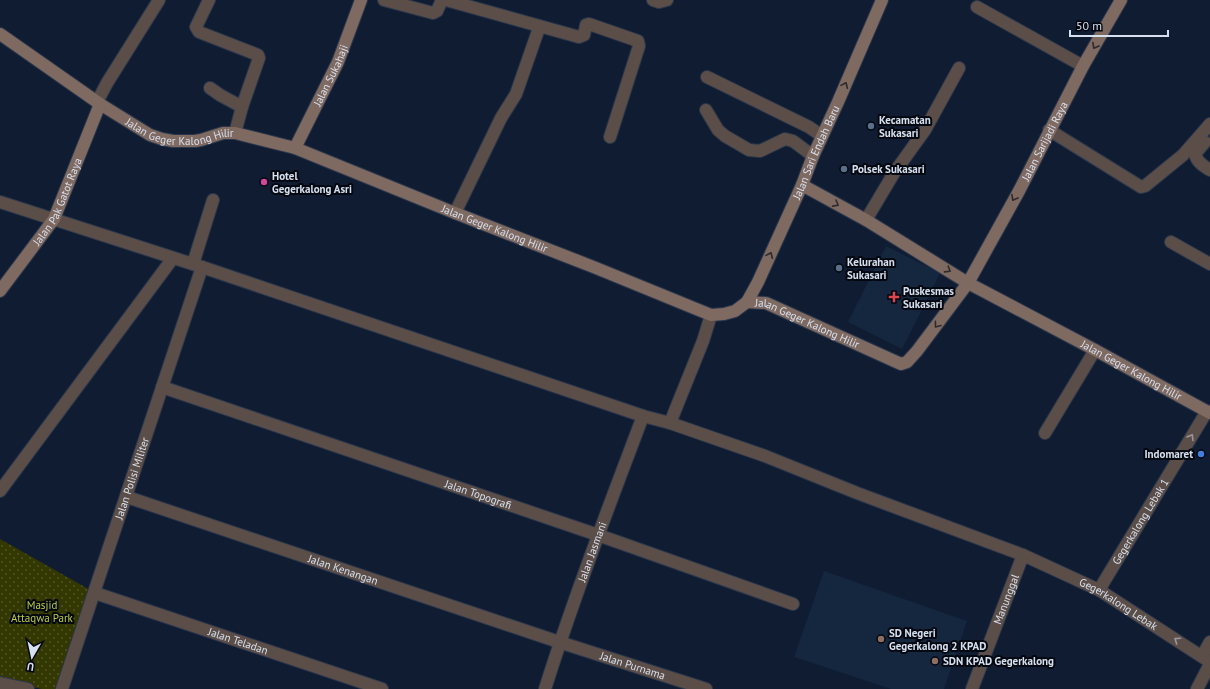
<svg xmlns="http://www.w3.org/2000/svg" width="1210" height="689" viewBox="0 0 1210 689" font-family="'PT Sans',sans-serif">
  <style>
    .built { fill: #15263f }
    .green { fill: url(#green-dots) }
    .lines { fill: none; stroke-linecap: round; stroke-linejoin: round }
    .street-casing { stroke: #2b374c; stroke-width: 14 }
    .secondary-casing { stroke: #2b374c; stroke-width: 14 }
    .street { stroke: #5b4e48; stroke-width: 12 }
    .secondary { stroke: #7f6a61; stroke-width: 12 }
    .oneway { stroke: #2e2a2c }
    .oneway2 { stroke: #99979c }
    .service-dot { fill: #5c6f8a; stroke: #03070f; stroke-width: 1.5 }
    .hotel-dot { fill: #d1479c; stroke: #03070f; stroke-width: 1.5 }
    .health-dot { fill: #e0444e; stroke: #03070f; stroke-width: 1.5 }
    .shop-dot { fill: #3f7fe0; stroke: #03070f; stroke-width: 1.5 }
    .education-dot { fill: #8d6e63; stroke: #03070f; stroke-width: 1.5 }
    .labels { text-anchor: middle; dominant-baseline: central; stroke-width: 4; stroke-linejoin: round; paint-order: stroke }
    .street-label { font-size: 11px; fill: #d7e0ef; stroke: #03070f }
    .poi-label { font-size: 11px; font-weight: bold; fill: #d7e0ef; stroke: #03070f; text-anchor: start }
    .park-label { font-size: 11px; fill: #bfcb48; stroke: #03070f }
  </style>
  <defs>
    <pattern id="green-dots" width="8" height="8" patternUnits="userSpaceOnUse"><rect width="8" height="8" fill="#333700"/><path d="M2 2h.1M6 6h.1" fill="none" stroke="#505426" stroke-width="1.8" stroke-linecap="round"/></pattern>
  </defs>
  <rect width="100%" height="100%" fill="#0f1c31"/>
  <!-- built -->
  <g class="built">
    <polygon points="886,246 940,273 902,349 848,322"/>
    <polygon points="824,571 967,621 944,689 891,689 794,657"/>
  </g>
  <!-- green -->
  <polygon class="green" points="0,539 92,591 60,689 42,689 0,680"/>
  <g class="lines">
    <!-- street casing -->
    <g class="street-casing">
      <g id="street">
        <polyline points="209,0 196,27 199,32 258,55 259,58 242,107 235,133"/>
        <polyline points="384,0 433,13 437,11 441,2 445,0"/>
        <polyline points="446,0 579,37 584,35 586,25 589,24 638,41 639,46 610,137"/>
        <polyline points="653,0 659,2 667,0"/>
        <polyline points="977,7 1083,66"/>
        <polyline points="707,77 809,127 822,136"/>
        <polyline points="210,88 220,95 242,107"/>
        <polyline points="97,102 107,83 159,0"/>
        <polyline points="706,110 718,130 725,136 749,150 760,151 785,139 793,141 813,156"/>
        <polyline points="1049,130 1141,187 1145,186 1183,155 1210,124"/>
        <path d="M1205,142L1195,154C1197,162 1203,166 1210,170"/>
        <path id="s1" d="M0,202L202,267L643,416L670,423L765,456L857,493L1023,555L1099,590L1210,662"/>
        <polyline points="455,213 501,118 516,94 539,28"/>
        <polyline points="866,220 894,173 925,130 959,68"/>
        <polyline points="1171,242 1210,264"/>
        <polyline points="193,264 213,200"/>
        <path id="s2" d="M162,387L598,535L793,604"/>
        <polyline points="670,423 703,341 711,315"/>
        <polyline points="1045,433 1095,350"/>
        <polyline points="0,491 173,258"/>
        <path id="s3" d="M127,497L559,642L706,689"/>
        <path id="s4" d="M1099,590L1207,411"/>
        <path id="s5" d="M95,593L382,689"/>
        <polyline points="1202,656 1210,642"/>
        <polyline points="0,683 28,689"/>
        <path id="s6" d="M62,689L202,267"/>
        <path id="s7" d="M545,689C574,597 609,506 643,416"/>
        <path id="s8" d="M972,689L1023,555"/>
        <polyline points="1197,689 1210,664"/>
      </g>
    </g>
    <!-- secondary casing -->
    <g class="secondary-casing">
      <g id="secondary">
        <path id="s9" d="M0,34L100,104L150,135L162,139L173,141H195L201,140L223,133H235L295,148L455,213L596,268L711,315L724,314L735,311L747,302L766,303L901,364L907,362L917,351L968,283L1019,191L1083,66L1121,0"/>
        <path id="s10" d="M295,148L338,62L361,0"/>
        <path id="s11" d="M802,185L866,220L968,283L1095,350L1210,413"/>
        <path id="s12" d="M0,291L54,219L100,104"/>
        <path id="s13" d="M747,302L758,282L802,185L813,156L838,102L882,0"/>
      </g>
    </g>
    <!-- street -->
    <use href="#street" class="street"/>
    <!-- secondary -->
    <use href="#secondary" class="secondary"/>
  </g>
  <!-- one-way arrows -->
  <defs><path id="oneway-chevron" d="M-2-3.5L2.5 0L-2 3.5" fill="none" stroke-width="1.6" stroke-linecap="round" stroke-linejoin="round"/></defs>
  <g class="oneway">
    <use href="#oneway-chevron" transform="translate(1095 46) rotate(119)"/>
    <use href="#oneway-chevron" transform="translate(845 85) rotate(-66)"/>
    <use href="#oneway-chevron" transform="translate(1014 198) rotate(119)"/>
    <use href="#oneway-chevron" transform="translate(836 204) rotate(29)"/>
    <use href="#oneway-chevron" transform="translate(770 255) rotate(-66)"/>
    <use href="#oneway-chevron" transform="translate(948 270) rotate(32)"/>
    <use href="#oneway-chevron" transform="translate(937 325) rotate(127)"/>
  </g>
  <g class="oneway2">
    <use href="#oneway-chevron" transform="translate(1191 437) rotate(-59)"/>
    <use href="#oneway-chevron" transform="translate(1177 640) rotate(-146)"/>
  </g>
  <!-- markers -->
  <g class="service-dot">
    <circle cx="871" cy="126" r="4"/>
    <circle cx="844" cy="169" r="4"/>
    <circle cx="839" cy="268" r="4"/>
  </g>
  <circle class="hotel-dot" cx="264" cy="182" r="4"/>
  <path class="health-dot" d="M892 291h4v4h4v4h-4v4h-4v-4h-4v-4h4z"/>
  <circle class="shop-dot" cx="1201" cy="454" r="4"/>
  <g class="education-dot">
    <circle cx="881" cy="639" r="4"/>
    <circle cx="935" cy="661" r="4"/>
  </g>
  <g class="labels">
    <!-- street labels -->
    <g class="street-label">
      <text stroke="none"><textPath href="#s10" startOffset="81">Jalan Sukahaji</textPath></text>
      <text stroke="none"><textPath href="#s9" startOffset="210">Jalan Geger Kalong Hilir</textPath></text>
      <text stroke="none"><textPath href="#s9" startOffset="1252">Jalan Sarijadi Raya</textPath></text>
      <text stroke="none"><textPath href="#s13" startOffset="165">Jalan Sari Endah Baru</textPath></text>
      <text stroke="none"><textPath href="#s12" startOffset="107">Jalan Pak Gatot Raya</textPath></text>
      <text stroke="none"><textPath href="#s9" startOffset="545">Jalan Geger Kalong Hilir</textPath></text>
      <text stroke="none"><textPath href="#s9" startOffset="882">Jalan Geger Kalong Hilir</textPath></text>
      <text stroke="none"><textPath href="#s11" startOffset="378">Jalan Geger Kalong Hilir</textPath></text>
      <text stroke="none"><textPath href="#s6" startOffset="222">Jalan Polisi Militer</textPath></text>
      <text stroke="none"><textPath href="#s2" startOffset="334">Jalan Topografi</textPath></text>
      <text stroke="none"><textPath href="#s4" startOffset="80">Gegerkalong Lebak 1</textPath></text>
      <text stroke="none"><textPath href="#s7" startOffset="145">Jalan Jasmani</textPath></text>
      <text stroke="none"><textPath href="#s3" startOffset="228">Jalan Kenangan</textPath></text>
      <text stroke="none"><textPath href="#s8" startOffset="96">Manunggal</textPath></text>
      <text stroke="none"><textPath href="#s1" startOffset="1190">Gegerkalong Lebak</textPath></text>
      <text stroke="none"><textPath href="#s5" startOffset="151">Jalan Teladan</textPath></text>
      <text stroke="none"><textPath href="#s3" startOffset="533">Jalan Purnama</textPath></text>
    </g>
    <!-- poi labels -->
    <g class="poi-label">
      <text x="879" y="120">Kecamatan<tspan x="879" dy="13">Sukasari</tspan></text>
      <text x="852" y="169">Polsek Sukasari</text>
      <text x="272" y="176">Hotel<tspan x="272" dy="13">Gegerkalong Asri</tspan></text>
      <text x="847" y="262">Kelurahan<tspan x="847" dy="13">Sukasari</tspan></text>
      <text x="903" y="291">Puskesmas<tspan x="903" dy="13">Sukasari</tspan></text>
      <text x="1193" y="454" text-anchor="end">Indomaret</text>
      <text x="889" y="633">SD Negeri<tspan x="889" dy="13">Gegerkalong 2 KPAD</tspan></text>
      <text x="943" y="661">SDN KPAD Gegerkalong</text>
    </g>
    <!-- park labels -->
    <g class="park-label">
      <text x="42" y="605">Masjid<tspan x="42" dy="13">Attaqwa Park</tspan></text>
    </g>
  </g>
  <!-- north arrow -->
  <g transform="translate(32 657) rotate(189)" stroke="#03070f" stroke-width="3" paint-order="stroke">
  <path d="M0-3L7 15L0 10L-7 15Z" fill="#d7e0ef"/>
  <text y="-6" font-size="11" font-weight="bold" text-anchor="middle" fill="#d7e0ef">U</text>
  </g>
  <!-- scale -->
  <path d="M1070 30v6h98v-6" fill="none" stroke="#d7e0ef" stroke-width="2"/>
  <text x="1076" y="30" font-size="12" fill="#d7e0ef" stroke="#03070f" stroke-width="3" paint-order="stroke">50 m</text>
</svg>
